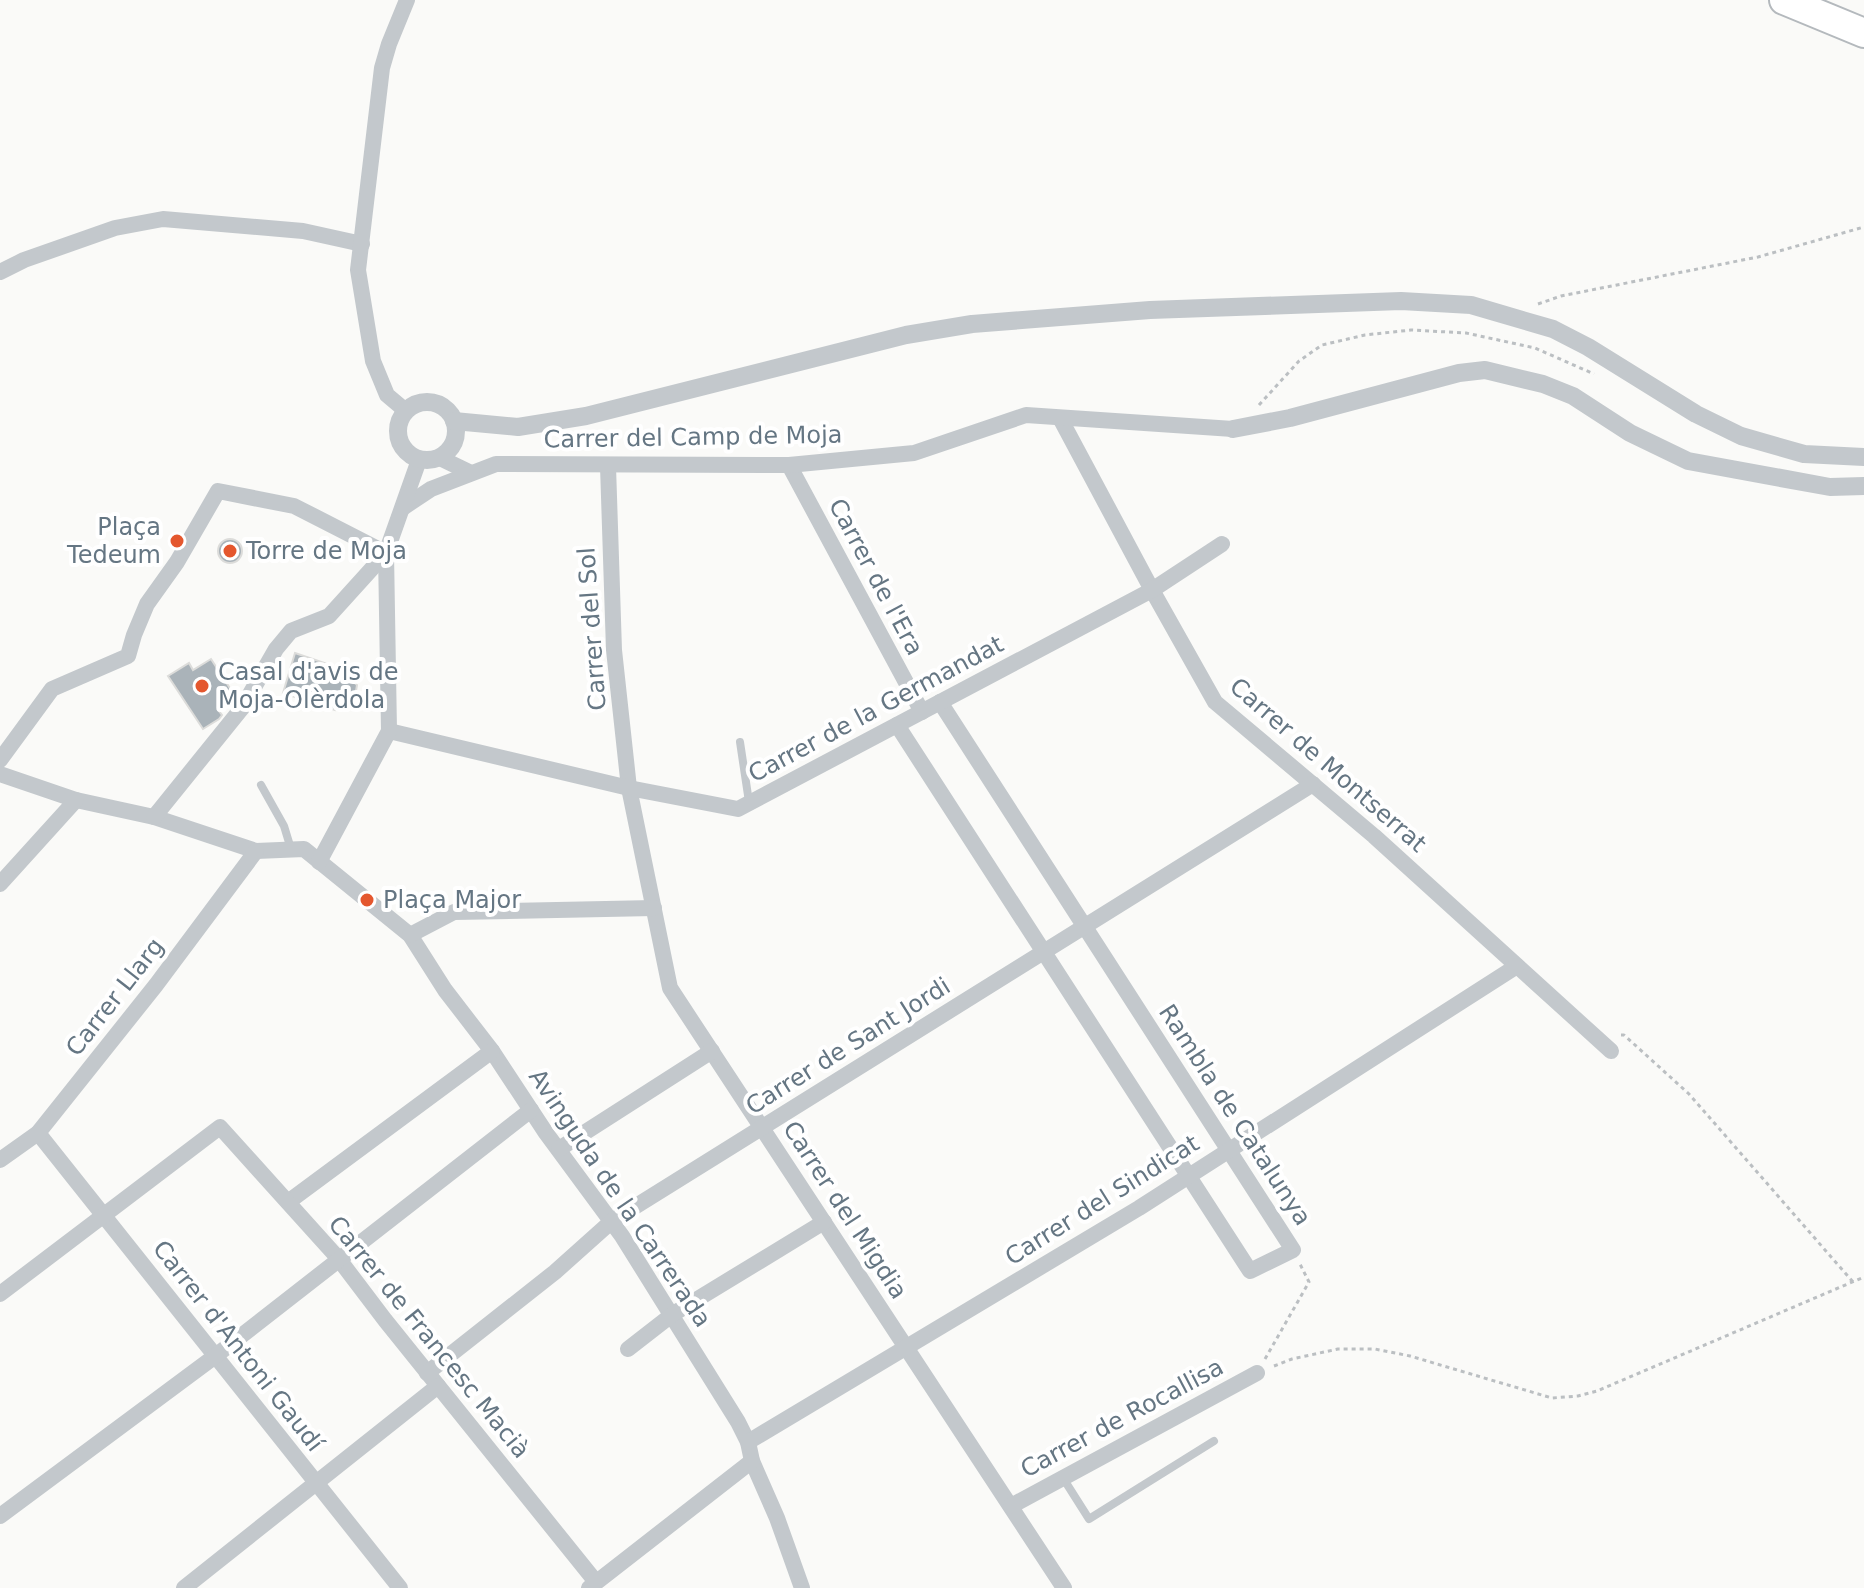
<svg xmlns="http://www.w3.org/2000/svg" width="1864" height="1588" viewBox="0 0 1864 1588" font-family="'DejaVu Sans',sans-serif">
  <style>
    .building { fill: #aab3b9; stroke: #dcdcda; stroke-width: 2 }
    .lines { fill: none; stroke-linecap: round; stroke-linejoin: round }
    .motorway-casing { stroke: #b4b9bd; stroke-width: 32 }
    .path { stroke: #bbbfc2; stroke-width: 3; stroke-dasharray: 4 4; stroke-linecap: butt }
    .service { stroke: #c3c8cc; stroke-width: 8 }
    .minor { stroke: #c3c8cc; stroke-width: 16 }
    .tertiary { stroke: #c3c8cc; stroke-width: 18 }
    .motorway { stroke: #fff; stroke-width: 28 }
    .poi-dot { fill: #e4572e; stroke: #fff; stroke-width: 3 }
    .labels { text-anchor: middle; dominant-baseline: central; stroke-width: 8; stroke-linejoin: round; paint-order: stroke }
    .street-label { font-size: 24px; fill: #657683; stroke: #fff }
    .poi-label { font-size: 24px; fill: #657683; stroke: #fff; text-anchor: start }
  </style>
  <rect width="100%" height="100%" fill="#fafaf8"/>
  <!-- building -->
  <g class="building">
    <circle cx="230" cy="551" r="12"/>
    <polygon points="295,653 348,671 346,675 357,685 355,697 344,706 337,705 335,710 283,693"/>
    <polygon points="211,659 235,696 218,710 222,715 219,719 203,729 168,676 189,663 193,670"/>
  </g>
  <g class="lines">
    <!-- motorway casing -->
    <g class="motorway-casing">
      <polyline id="motorway" points="1784,0 1864,33"/>
    </g>
    <!-- path -->
    <g class="path">
      <polyline points="1538,304 1561,296 1758,257 1864,227"/>
      <polyline points="1259,405 1299,361 1322,345 1365,335 1411,330 1466,333 1535,348 1594,374"/>
      <polyline points="1621,1035 1624,1035 1689,1094 1853,1282"/>
      <polyline points="1265,1359 1309,1282 1300,1264"/>
      <polyline points="1274,1366 1292,1359 1338,1349 1375,1349 1410,1356 1552,1398 1578,1396 1597,1391 1864,1277"/>
    </g>
    <!-- service -->
    <g class="service">
      <polyline points="740,742 749,802"/>
      <polyline points="261,785 284,826 291,849"/>
      <polyline points="1063,1478 1089,1519 1214,1441"/>
    </g>
    <!-- minor -->
    <g class="minor">
      <polyline points="0,272 24,260 115,228 163,219 303,231 362,244"/>
      <polyline points="406,411 387,395 373,361 358,270 382,68 389,44 407,0"/>
      <polyline points="1060,418 1152,590 1215,702 1374,836 1611,1051"/>
      <polyline points="440,458 471,473"/>
      <polyline points="789,465 922,712"/>
      <polyline points="608,466 614,650 629,788 670,988 1064,1588"/>
      <polyline points="404,507 431,489 496,464 789,465 914,453 1026,415 1233,429"/>
      <polyline points="897,725 1250,1271 1293,1250 940,702"/>
      <polyline points="389,731 629,788 738,809 1152,590 1222,544"/>
      <polyline points="0,760 52,689 128,656 134,635 147,604 177,562 218,491 294,506 386,553"/>
      <polyline points="0,774 76,800 154,817 256,851 304,849 410,935 445,990 492,1051 546,1133 622,1236 738,1422 748,1442 752,1461 777,1518 802,1588"/>
      <polyline points="154,817 242,708 276,649 291,631 329,616 386,553"/>
      <polyline points="319,862 389,731 386,553 419,460"/>
      <polyline points="0,884 76,800"/>
      <polyline points="410,935 454,912 654,908"/>
      <polyline points="38,1133 400,1588"/>
      <polyline points="559,1149 712,1051"/>
      <polyline points="0,1160 38,1133 156,985 256,851"/>
      <polyline points="288,1202 492,1051"/>
      <polyline points="0,1294 220,1127 338,1258 385,1320 596,1582"/>
      <polyline points="628,1349 673,1314 824,1222"/>
      <polyline points="427,1373 555,1272 612,1221 1313,784"/>
      <polyline points="748,1442 1139,1208 1517,966"/>
      <polyline points="1011,1506 1257,1373"/>
      <polyline points="0,1516 214,1357 531,1110"/>
      <polyline points="184,1588 438,1386"/>
      <polyline points="589,1588 752,1461"/>
    </g>
    <!-- tertiary -->
    <g class="tertiary">
      <circle cx="427" cy="431" r="29"/>
      <polyline points="454,421 518,427 586,416 906,335 972,324 1150,310 1401,301 1471,305 1553,329 1588,347 1696,414 1741,436 1804,454 1864,457"/>
      <polyline points="1233,429 1290,418 1459,373 1485,370 1543,384 1573,396 1630,433 1688,461 1830,487 1864,486"/>
    </g>
    <!-- motorway -->
    <use href="#motorway" class="motorway"/>
  </g>
  <!-- markers -->
  <g class="poi-dot">
    <circle cx="177" cy="541" r="8"/>
    <circle cx="230" cy="551" r="8"/>
    <circle cx="202" cy="686" r="8"/>
    <circle cx="367" cy="900" r="8"/>
  </g>
  <g class="labels">
    <!-- street labels -->
    <g class="street-label">
      <text transform="translate(693 437) rotate(-1)">Carrer del Camp de Moja</text>
      <text transform="translate(876 577) rotate(62)">Carrer de l'Era</text>
      <text transform="translate(592 629) rotate(-94)">Carrer del Sol</text>
      <text transform="translate(876 709) rotate(-28)">Carrer de la Germandat</text>
      <text transform="translate(1328 765) rotate(41)">Carrer de Montserrat</text>
      <text transform="translate(115 997) rotate(-52)">Carrer Llarg</text>
      <text transform="translate(848 1046) rotate(-32)">Carrer de Sant Jordi</text>
      <text transform="translate(1235 1115) rotate(57)">Rambla de Catalunya</text>
      <text transform="translate(620 1198) rotate(56)">Avinguda de la Carrerada</text>
      <text transform="translate(1102 1200) rotate(-32)">Carrer del Sindicat</text>
      <text transform="translate(845 1210) rotate(57)">Carrer del Migdia</text>
      <text transform="translate(429 1337) rotate(51)">Carrer de Francesc Macià</text>
      <text transform="translate(238 1346) rotate(52)">Carrer d'Antoni Gaudí</text>
      <text transform="translate(1122 1418) rotate(-28)">Carrer de Rocallisa</text>
    </g>
    <!-- poi labels -->
    <g class="poi-label">
      <text x="161" y="527" text-anchor="end">Plaça<tspan x="161" dy="28">Tedeum</tspan></text>
      <text x="246" y="551">Torre de Moja</text>
      <text x="218" y="672">Casal d'avis de<tspan x="218" dy="28">Moja-Olèrdola</tspan></text>
      <text x="383" y="900">Plaça Major</text>
    </g>
  </g>
</svg>
